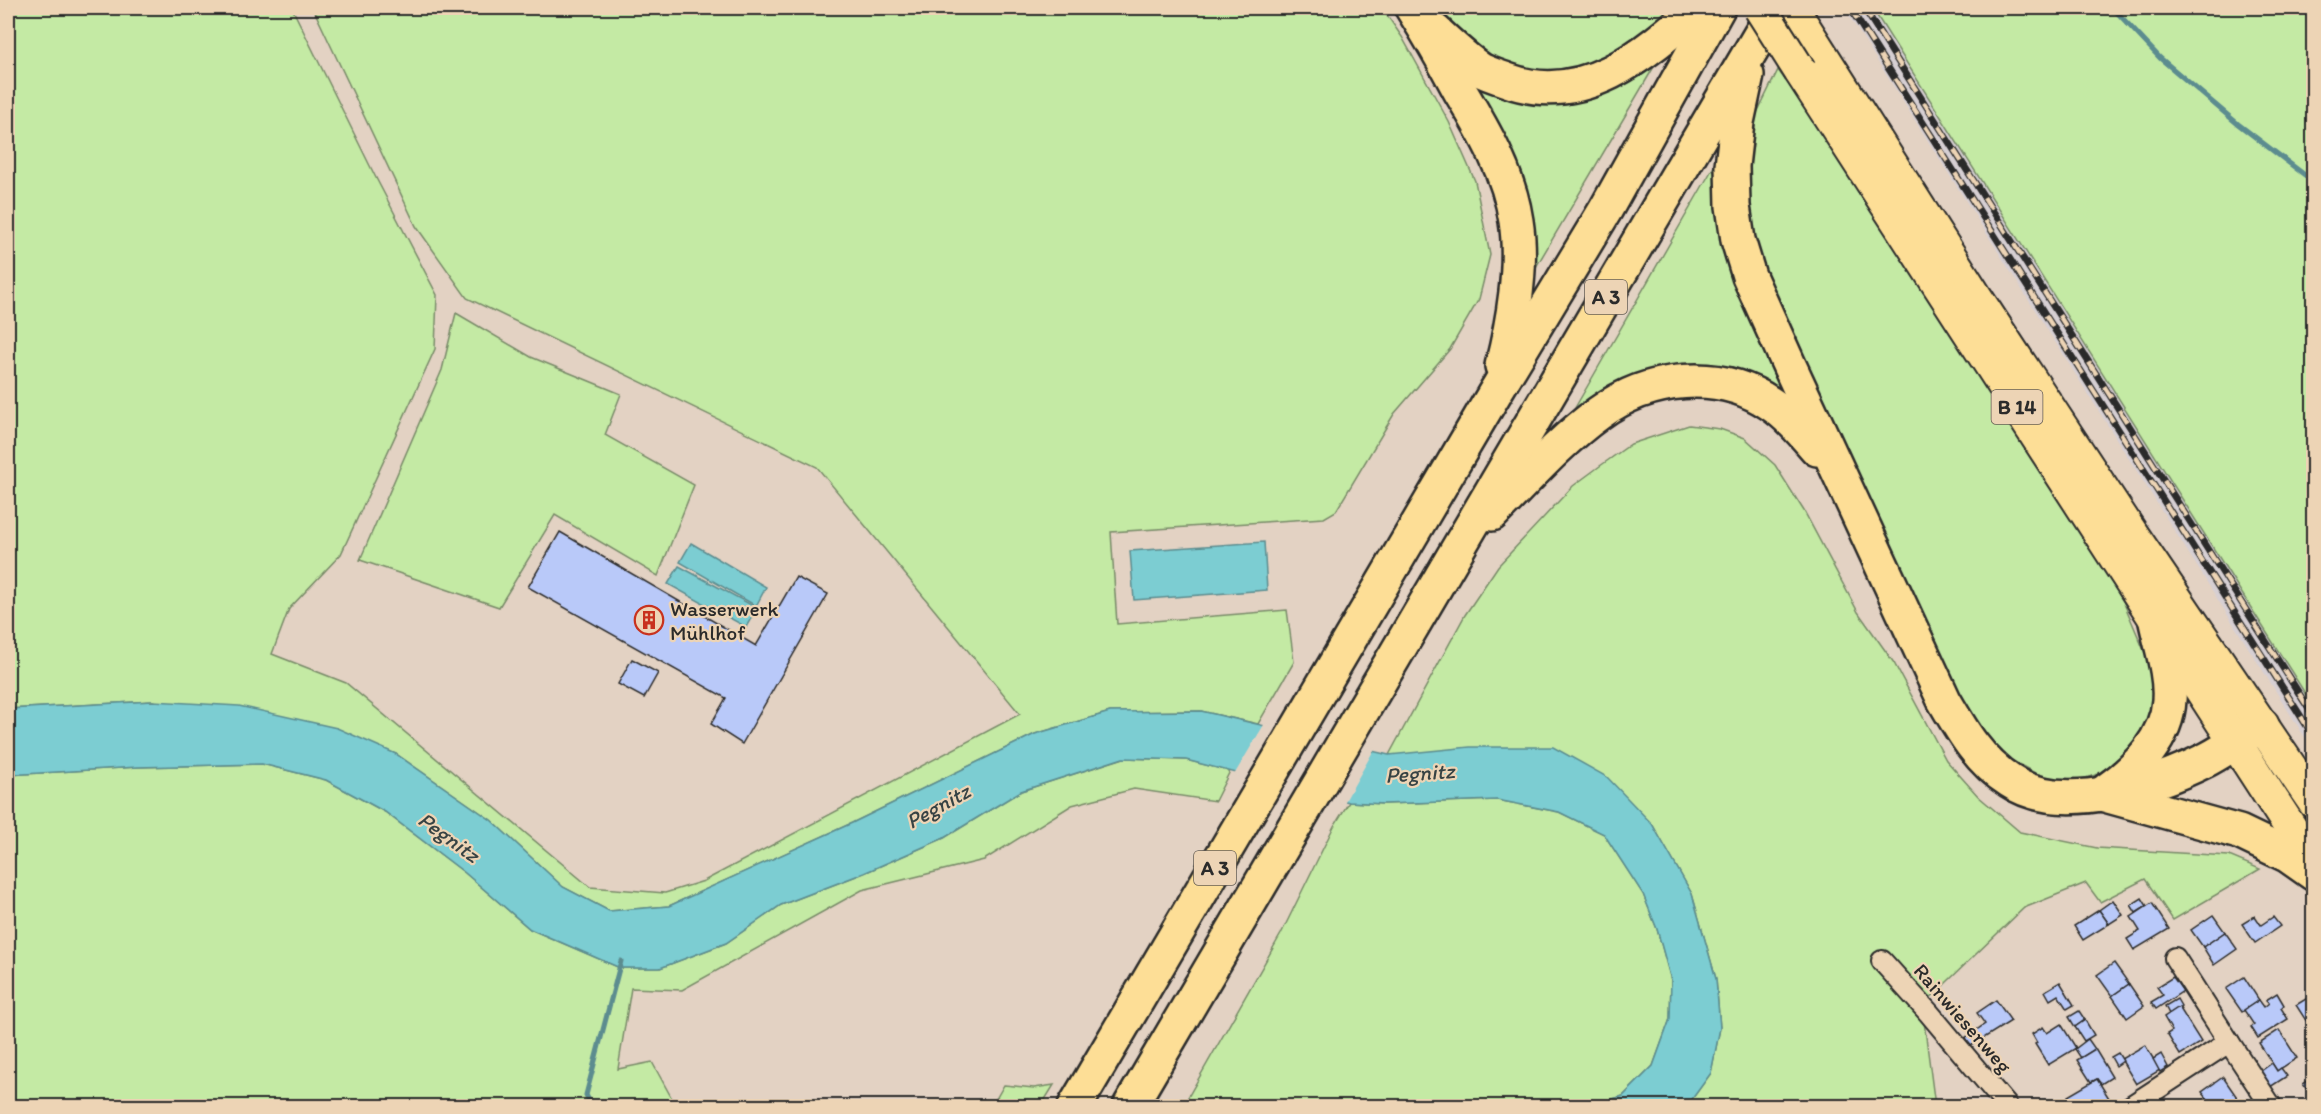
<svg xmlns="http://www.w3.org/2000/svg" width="2321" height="1114" viewBox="0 0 2321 1114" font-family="Itim,sans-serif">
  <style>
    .built { fill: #d6cfd3 }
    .green { fill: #c4eaa4; stroke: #788a68; stroke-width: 1.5 }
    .water { fill: #7bcdd2; stroke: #5b8c8f; stroke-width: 1.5 }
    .pier { fill: #e3d2c3 }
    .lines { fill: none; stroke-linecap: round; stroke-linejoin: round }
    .stream { stroke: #5b8c8f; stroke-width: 5 }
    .building { fill: #b9c9f9; stroke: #2b2b2b; stroke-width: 1.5 }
    .street-casing { stroke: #2b2b2b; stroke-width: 24 }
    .primary-casing { stroke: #2b2b2b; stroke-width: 36 }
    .highway-casing { stroke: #2b2b2b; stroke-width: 38 }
    .street { stroke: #edd4b5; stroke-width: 20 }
    .primary { stroke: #fdde96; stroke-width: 32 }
    .highway { stroke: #fdde96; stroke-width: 33 }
    .rail-casing { stroke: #2b2b2b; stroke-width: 7 }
    .rail { stroke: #edd4b5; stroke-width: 4.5; stroke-dasharray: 14; stroke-linecap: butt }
    .primary-bridge-casing { stroke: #2b2b2b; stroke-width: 36; stroke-linecap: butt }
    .primary-bridge { stroke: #fdde96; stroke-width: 32 }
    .labels { text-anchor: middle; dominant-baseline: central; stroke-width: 4.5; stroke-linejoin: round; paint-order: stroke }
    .shield { fill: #edd4b5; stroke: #655e54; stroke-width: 1.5 }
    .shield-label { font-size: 20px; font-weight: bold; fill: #2b2b2b }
    .poi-label { font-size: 21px; fill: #2b2b2b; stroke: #edd4b5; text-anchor: start }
    .street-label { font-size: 21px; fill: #2b2b2b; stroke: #edd4b5 }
    .water-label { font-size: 22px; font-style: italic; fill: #374344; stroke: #edd4b5 }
  </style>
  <rect width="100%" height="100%" fill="#e3d2c3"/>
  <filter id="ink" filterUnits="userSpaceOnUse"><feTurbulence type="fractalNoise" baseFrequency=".0167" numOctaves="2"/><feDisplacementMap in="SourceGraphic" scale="12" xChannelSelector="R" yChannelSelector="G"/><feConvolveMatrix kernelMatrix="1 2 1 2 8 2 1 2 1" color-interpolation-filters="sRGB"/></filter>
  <g filter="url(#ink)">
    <!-- built -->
    <polygon class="built" points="1844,8 1872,8 2313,706 2313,750"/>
    <!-- green -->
    <g class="green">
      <polygon points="8,8 292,8 375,176 437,295 435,349 341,554 289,609 272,654 346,683 590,887 665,893 704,881 1020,714 817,467 467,298 416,226 313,8 1382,8 1402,37 1449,122 1475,181 1490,255 1479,299 1450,349 1394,414 1336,511 1324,518 1111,532 1117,624 1287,610 1294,662 1258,724 1201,711 1110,712 1035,734 852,823 669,906 609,911 563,887 491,820 396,754 153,701 8,709"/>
      <polygon points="1435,8 1673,8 1636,43 1574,75 1505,67 1453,32"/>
      <polygon points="1872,8 2313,8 2313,706"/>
      <polygon points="1655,65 1536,267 1531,267 1463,72 1630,80"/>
      <polygon points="1778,70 1839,154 2097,557 2123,601 2151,667 2155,703 2138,750 2102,773 2082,779 2056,779 2035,773 2011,760 1983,732 1962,698 1921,617 1750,242 1745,167 1754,119"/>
      <polygon points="1717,161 1797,407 1739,375 1568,420"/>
      <polygon points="456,313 531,357 621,394 605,435 694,485 658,576 555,515 499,607 360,560 442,370"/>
      <polygon points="1689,425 1720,429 1745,438 1775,465 1804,511 1858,612 1894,663 1946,760 1978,796 2020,832 2097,848 2229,856 2260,869 2173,920 2145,879 2100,902 2086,883 2024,908 1922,1006 1935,1106 1687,1106 1711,1073 1720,1028 1716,979 1692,894 1652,824 1389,755 1465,615 1498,566 1573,486 1600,466 1631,444"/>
      <polygon points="1124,758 1186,760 1230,771 1215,801 1134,789 1072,805 984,860 862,890 682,990 631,988 618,1069 652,1062 676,1106 8,1106 8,775 138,767 262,764 326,780 385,812 465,873 530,929 620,968 660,968 726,943 781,905 864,873 944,838 1021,791"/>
      <polygon points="1497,800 1559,812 1604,834 1643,894 1657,929 1671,980 1670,1019 1653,1066 1623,1096 1589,1106 1183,1106 1281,934 1334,826 1349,802 1384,804"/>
      <polygon points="1004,1085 1034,1088 1054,1085 1041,1106 992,1106"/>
    </g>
    <!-- water -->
    <g class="water">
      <polygon points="1264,542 1267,590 1134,600 1130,551"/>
      <polygon points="691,543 766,587 756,606 680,562"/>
      <polygon points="679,566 757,608 746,627 668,584"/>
      <polygon points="153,701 239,706 337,728 396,754 491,820 563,887 609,911 669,906 852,823 1035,734 1110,712 1201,711 1389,755 1470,747 1553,747 1607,777 1652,824 1692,894 1716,979 1720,1028 1711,1073 1687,1106 1589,1106 1623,1096 1653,1066 1670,1019 1671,980 1657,929 1643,894 1604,834 1559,812 1497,800 1384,804 1349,802 1186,760 1123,758 1021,791 944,838 864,873 781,905 726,943 660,968 620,968 530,929 465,873 385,812 326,780 262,764 138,767 8,775 8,709"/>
    </g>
    <!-- pier -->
    <polygon class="pier" points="1265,723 1375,748 1344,803 1234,775"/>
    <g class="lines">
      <!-- stream -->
      <g class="stream">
        <polyline points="2113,8 2160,58 2238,124 2314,182"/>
        <polyline points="592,1106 586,1095 621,961"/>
      </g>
    </g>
    <!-- building -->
    <g class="building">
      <polygon points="560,532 756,646 796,577 828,594 742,744 711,724 726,698 528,587"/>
      <polygon points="632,659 658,673 644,698 618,684"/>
      <polygon points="2142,898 2147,906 2136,913 2131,905"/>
      <polygon points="2113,900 2123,915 2109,924 2099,910"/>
      <polygon points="2152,903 2169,929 2134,950 2127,939 2140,931 2131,917"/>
      <polygon points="2099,910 2109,924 2083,940 2074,926"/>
      <polygon points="2213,915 2225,932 2203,947 2191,930"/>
      <polygon points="2255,916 2261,925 2273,917 2280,926 2255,943 2242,924"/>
      <polygon points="2225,932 2237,949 2214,965 2203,947"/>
      <polygon points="2114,963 2129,984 2112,996 2097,975"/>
      <polygon points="2173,977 2183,991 2156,1009 2151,1002 2163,995 2157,987"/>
      <polygon points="2244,977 2259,1000 2242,1012 2226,989"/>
      <polygon points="2060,982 2074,1005 2067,1009 2058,995 2050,1000 2045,991"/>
      <polygon points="2129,984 2144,1006 2127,1018 2112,996"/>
      <polygon points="2277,993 2284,1005 2281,1008 2288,1019 2258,1038 2251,1027 2254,1025 2244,1010 2259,1000 2264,1007 2269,1003 2266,1000"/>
      <polygon points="2314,994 2314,1033 2296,1005"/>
      <polygon points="2177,999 2181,1006 2169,1014 2165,1006"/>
      <polygon points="1996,1000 2011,1021 1971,1046 1965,1038 1985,1024 1977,1013"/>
      <polygon points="2179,1007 2201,1042 2180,1055 2167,1034 2172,1031 2164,1017"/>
      <polygon points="2079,1011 2085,1020 2075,1027 2069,1017"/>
      <polygon points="2085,1020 2094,1035 2084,1041 2075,1027"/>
      <polygon points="2061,1024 2076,1048 2048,1065 2035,1044 2037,1043 2032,1034 2043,1027 2047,1033"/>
      <polygon points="2279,1030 2297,1058 2277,1071 2259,1043"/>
      <polygon points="2088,1039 2095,1049 2081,1058 2075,1049"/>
      <polygon points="2145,1045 2160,1070 2136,1084 2121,1059"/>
      <polygon points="2095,1049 2112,1077 2101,1084 2097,1079 2091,1082 2077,1060"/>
      <polygon points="2118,1053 2123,1061 2116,1066 2111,1057"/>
      <polygon points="2161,1054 2168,1067 2160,1072 2153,1059"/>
      <polygon points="2272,1063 2277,1071 2281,1068 2287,1076 2267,1089 2257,1074"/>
      <polygon points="2223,1077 2243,1106 2212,1106 2207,1098 2202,1092"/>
      <polygon points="2314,1077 2314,1100 2303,1084"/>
      <polygon points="2097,1079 2112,1103 2106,1106 2075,1106 2068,1096"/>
      <polygon points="2207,1098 2212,1106 2194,1106"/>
    </g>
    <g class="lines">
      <!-- street casing -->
      <g class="street-casing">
        <g id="street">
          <polyline points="1882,961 1929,1013 2007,1106"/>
          <polyline points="2229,1042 2271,1106"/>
          <polyline points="2131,1106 2229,1042 2175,958"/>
        </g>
      </g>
      <!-- primary casing -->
      <g class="primary-casing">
        <g id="primary">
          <polyline points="1792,8 1976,297 2134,537 2314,802"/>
          <polyline points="1800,71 2314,864"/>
        </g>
      </g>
      <!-- highway casing -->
      <g class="highway-casing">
        <g id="highway">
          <path d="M1412,8C1429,35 1445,63 1460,91C1484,131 1509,173 1516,221C1523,265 1513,323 1502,366"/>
          <path d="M1435,31C1450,45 1465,59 1481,70C1489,74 1499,77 1507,80C1582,108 1645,55 1697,8"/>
          <path d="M1747,75L1737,122L1732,166L1733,206L1738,240L1749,276L1789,365L1944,700C1962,731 1979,761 2010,781C2062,816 2157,785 2208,759C2227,749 2244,736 2262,725"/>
          <path d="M1492,514C1526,480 1560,441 1599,413C1648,377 1719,368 1771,404C1789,416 1803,433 1817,449"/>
          <path d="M2107,790C2136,770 2167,738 2169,700C2171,675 2161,646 2156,622"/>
          <polyline points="2105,795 2239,832 2287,855 2314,874"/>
          <polyline points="1075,1106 1496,391 1606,209 1718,8"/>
          <polyline points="1130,1106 1776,8"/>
        </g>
      </g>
      <!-- street -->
      <use href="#street" class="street"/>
      <!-- primary -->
      <use href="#primary" class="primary"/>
      <!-- highway -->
      <use href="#highway" class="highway"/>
      <!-- rail casing -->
      <g class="rail-casing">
        <g id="rail">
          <polyline points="1850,8 2314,737"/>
          <polyline points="1864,8 2314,717"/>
        </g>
      </g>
      <!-- rail -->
      <use href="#rail" class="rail"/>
      <!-- primary-bridge casing -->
      <g class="primary-bridge-casing">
        <polyline id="primary-bridge" points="1760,8 1800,71"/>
      </g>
      <!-- primary-bridge -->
      <use href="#primary-bridge" class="primary-bridge"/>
    </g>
  </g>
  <!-- icons -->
  <defs>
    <g id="building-ring" transform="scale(1.5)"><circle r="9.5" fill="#edd4b5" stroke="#c8321e" stroke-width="1.5"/><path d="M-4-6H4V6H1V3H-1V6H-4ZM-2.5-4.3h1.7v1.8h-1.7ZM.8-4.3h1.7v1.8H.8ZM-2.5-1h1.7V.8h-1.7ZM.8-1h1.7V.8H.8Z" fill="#c8321e"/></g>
  </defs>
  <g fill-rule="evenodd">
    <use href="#building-ring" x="649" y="620"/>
  </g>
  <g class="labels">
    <!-- shield labels -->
    <g class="shield">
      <rect x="1585" y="280" width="42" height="34" rx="4.5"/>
      <rect x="1991.5" y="390" width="51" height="34" rx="4.5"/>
      <rect x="1194" y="851" width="42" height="34" rx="4.5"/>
    </g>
    <g class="shield-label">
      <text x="1606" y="297">A 3</text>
      <text x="2017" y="407">B 14</text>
      <text x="1215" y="868">A 3</text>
    </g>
    <!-- poi labels -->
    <g class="poi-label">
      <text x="670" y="608">Wasserwerk<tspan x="670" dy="24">Mühlhof</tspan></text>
    </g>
    <!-- street labels -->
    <g class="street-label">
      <text transform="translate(1963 1018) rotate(49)">Rainwiesenweg</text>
    </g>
    <!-- water labels -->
    <g class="water-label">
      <text transform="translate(1420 773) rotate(-4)">Pegnitz</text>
      <text transform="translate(938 806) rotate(-29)">Pegnitz</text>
      <text transform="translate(449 837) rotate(36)">Pegnitz</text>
    </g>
  </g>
  <!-- margin -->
  <rect width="2321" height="1114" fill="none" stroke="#edd4b5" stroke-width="30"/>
  <rect x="15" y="15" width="2291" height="1084" fill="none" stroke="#2b2b2b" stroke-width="2" filter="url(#ink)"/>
</svg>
